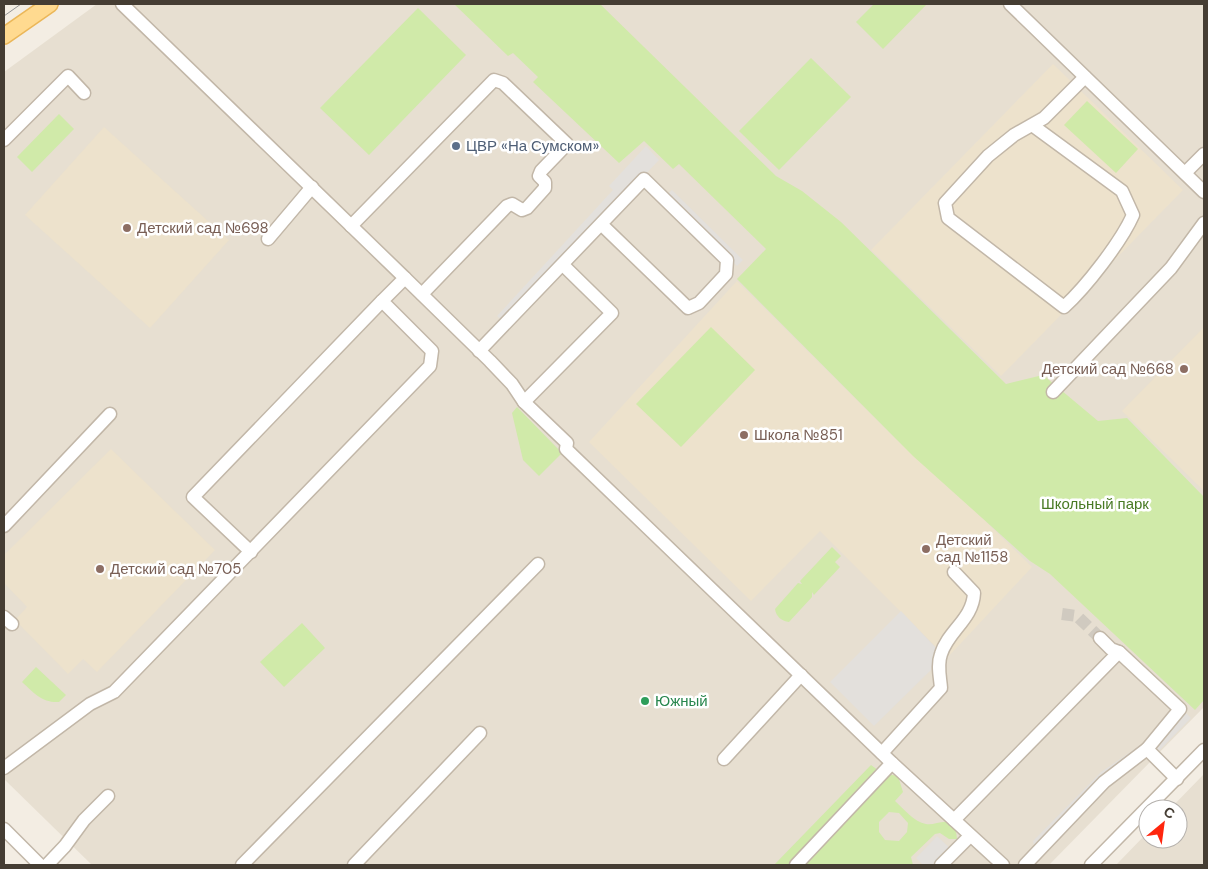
<svg xmlns="http://www.w3.org/2000/svg" width="1208" height="869" viewBox="0 0 1208 869" font-family="'DM Sans',sans-serif">
  <style>
    .residential { fill: #e7dfd1 }
    .education { fill: #ede2cc }
    .green { fill: #d0eaa9; fill-rule: evenodd }
    .parking { fill: #e3e0dc }
    .lines { fill: none; stroke-linecap: round; stroke-linejoin: round }
    .minor-tunnel { stroke: #d0cac0; stroke-width: 12; stroke-dasharray: 12 6; stroke-linecap: butt }
    .minor-casing { stroke: #c2b7a8; stroke-width: 15 }
    .major-casing { stroke: #ebb759; stroke-width: 18 }
    .minor { stroke: #fff; stroke-width: 12 }
    .major { stroke: #ffda90; stroke-width: 15 }
    .tram { stroke: #949494; stroke-width: 1 }
    .service-dot { fill: #5c6f8a; stroke: #fff; stroke-width: 2 }
    .education-dot { fill: #8d6e63; stroke: #fff; stroke-width: 2 }
    .leisure-dot { fill: #2e9e5b; stroke: #fff; stroke-width: 2 }
    .labels { text-anchor: middle; dominant-baseline: central; stroke-width: 5; stroke-linejoin: round; paint-order: stroke }
    .service-label { font-size: 15px; fill: #4e5e75; stroke: #fff; text-anchor: start }
    .education-label { font-size: 15px; fill: #785e54; stroke: #fff; text-anchor: start }
    .park-label { font-size: 15px; fill: #487a23; stroke: #fff }
    .leisure-label { font-size: 15px; fill: #27864d; stroke: #fff; text-anchor: start }
  </style>
  <rect width="100%" height="100%" fill="#f3ede3"/>
  <!-- residential -->
  <g class="residential">
    <polygon points="97,4 1204,4 1204,707 1049,865 92,865 4,779 4,72"/>
    <polygon points="1204,774 1204,865 1116,865 1148,832 1148,839 1178,839 1178,809 1170,809"/>
  </g>
  <!-- education -->
  <g class="education">
    <polygon points="1053,64 1183,190 1001,376 871,250"/>
    <polygon points="104,127 229,240 150,328 25,215"/>
    <polygon points="737,281 903,446 906,443 1032,567 947,658 820,531 751,601 589,442"/>
    <polygon points="1204,327 1204,491 1122,411"/>
    <polygon points="111,449 215,550 97,672 83,659 68,674 15,620 27,607 4,583 4,555"/>
  </g>
  <!-- green -->
  <g class="green">
    <polygon points="454,4 600,4 776,176 802,191 841,222 1006,384 1043,375 1098,421 1127,418 1204,497 1204,700 1195,710 1050,574 1030,561 913,456 737,279 766,249 679,164 673,169 644,141 619,163 533,82 538,77 513,53 508,56"/>
    <polygon points="874,4 927,4 883,49 856,22"/>
    <polygon points="418,8 466,55 369,155 320,108"/>
    <polygon points="811,58 851,97 779,170 739,131"/>
    <polygon points="1087,101 1138,149 1116,173 1064,125"/>
    <polygon points="59,114 74,129 32,172 17,157"/>
    <polygon points="711,327 755,370 681,447 636,404"/>
    <polygon points="517,407 562,453 539,476 523,460 512,413"/>
    <path d="M832,547L841,556L835,562L840,567L814,595L812,592V597L789,622C782,621 776,617 775,609L798,583L802,584L800,581Z"/>
    <polygon points="302,623 325,648 284,687 260,662"/>
    <path d="M36,667L66,695L59,702C42,703 34,693 22,682Z"/>
    <path d="M871,765L882,773L898,776L903,792L895,801C904,809 914,822 926,824C936,827 955,810 957,839H949L940,833L935,834L911,857L913,865H774ZM889,812L899,813L908,823L907,832L899,841L885,840L879,832V822Z"/>
  </g>
  <!-- parking -->
  <g class="parking">
    <polygon points="646,146 659,160 504,322 497,316 613,190 609,186"/>
    <polygon points="672,190 743,260 737,266 664,197"/>
    <polygon points="901,611 936,648 931,670 874,726 830,682"/>
    <polygon points="1172,708 1176,711 1144,747 1035,850 1033,841 1101,772 1142,744"/>
    <polygon points="1183,710 1191,718 1157,753 1152,748"/>
    <polygon points="937,836 954,852 941,865 923,865 916,858"/>
  </g>
  <g class="lines">
    <!-- minor-tunnel -->
    <polyline class="minor-tunnel" points="1062,614 1077,616 1100,638"/>
    <!-- minor casing -->
    <g class="minor-casing">
      <g id="minor">
        <polyline points="1010,4 1204,192"/>
        <path d="M1032,125L1122,191L1133,215C1121,242 1086,287 1064,307L948,218L945,203L988,156L1014,135L1044,118L1085,77"/>
        <polyline points="4,140 68,76 84,93"/>
        <polyline points="1185,173 1204,154"/>
        <polyline points="351,226 494,80 503,83 567,144 541,171 539,176 545,182 545,188 527,208 522,210 512,204 507,206 422,294"/>
        <polyline points="268,239 312,187"/>
        <polyline points="405,278 490,361 512,384 524,402 567,443 566,449 892,763 1003,865"/>
        <polyline points="479,351 644,179 727,260 726,274 699,303 688,308 601,224"/>
        <polyline points="1053,392 1171,268 1204,223"/>
        <polyline points="524,402 612,313 563,265"/>
        <polyline points="4,526 110,414"/>
        <polyline points="251,552 193,497 382,301"/>
        <polyline points="4,617 12,624"/>
        <polyline points="1147,749 1177,779"/>
        <path d="M882,753L941,688C940,676 937,665 941,654C948,631 973,619 974,593L954,572"/>
        <polyline points="724,759 801,675"/>
        <polyline points="4,768 90,704 114,692 430,366 432,351 382,301 405,278 122,4"/>
        <polyline points="954,820 1119,652"/>
        <polyline points="4,829 40,865"/>
        <polyline points="47,865 65,846 84,820 108,796"/>
        <polyline points="242,865 538,564"/>
        <polyline points="354,865 480,733"/>
        <polyline points="796,865 892,763"/>
        <polyline points="941,865 970,836"/>
        <polyline points="1025,865 1104,782 1147,749 1180,709 1119,652 1111,649 1100,638"/>
        <polyline points="1091,865 1204,750"/>
      </g>
    </g>
    <!-- major casing -->
    <g class="major-casing">
      <polyline id="major" points="4,36 50,4"/>
    </g>
    <!-- minor -->
    <use href="#minor" class="minor"/>
    <!-- major -->
    <use href="#major" class="major"/>
    <!-- tram -->
    <polyline class="tram" points="4,16 21,4"/>
  </g>
  <!-- markers -->
  <circle class="service-dot" cx="456" cy="146" r="5"/>
  <g class="education-dot">
    <circle cx="127" cy="228" r="5"/>
    <circle cx="1184" cy="369" r="5"/>
    <circle cx="744" cy="435" r="5"/>
    <circle cx="926" cy="549" r="5"/>
    <circle cx="100" cy="569" r="5"/>
  </g>
  <circle class="leisure-dot" cx="645" cy="701" r="5"/>
  <g class="labels">
    <!-- service labels -->
    <g class="service-label">
      <text x="466" y="146">ЦВР «На Сумском»</text>
    </g>
    <!-- education labels -->
    <g class="education-label">
      <text x="137" y="228">Детский сад №698</text>
      <text x="1174" y="369" text-anchor="end">Детский сад №668</text>
      <text x="754" y="435">Школа №851</text>
      <text x="936" y="540">Детский<tspan x="936" dy="17">сад №1158</tspan></text>
      <text x="110" y="569">Детский сад №705</text>
    </g>
    <!-- park labels -->
    <g class="park-label">
      <text x="1095" y="504">Школьный парк</text>
    </g>
    <!-- leisure labels -->
    <g class="leisure-label">
      <text x="655" y="701">Южный</text>
    </g>
  </g>
  <!-- border -->
  <rect width="1208" height="869" fill="none" stroke="#453d33" stroke-width="10"/>
  <!-- north arrow -->
  <g transform="translate(1163 824) rotate(29)"><circle r="24" fill="#ffffff" stroke="#b5b1ad"/>
  <path d="M0-4L9 19L0 12L-9 19Z" fill="#ff260e"/>
  <text y="-8" font-size="14" font-weight="bold" text-anchor="middle" fill="#453d33">С</text>
  </g>
</svg>
